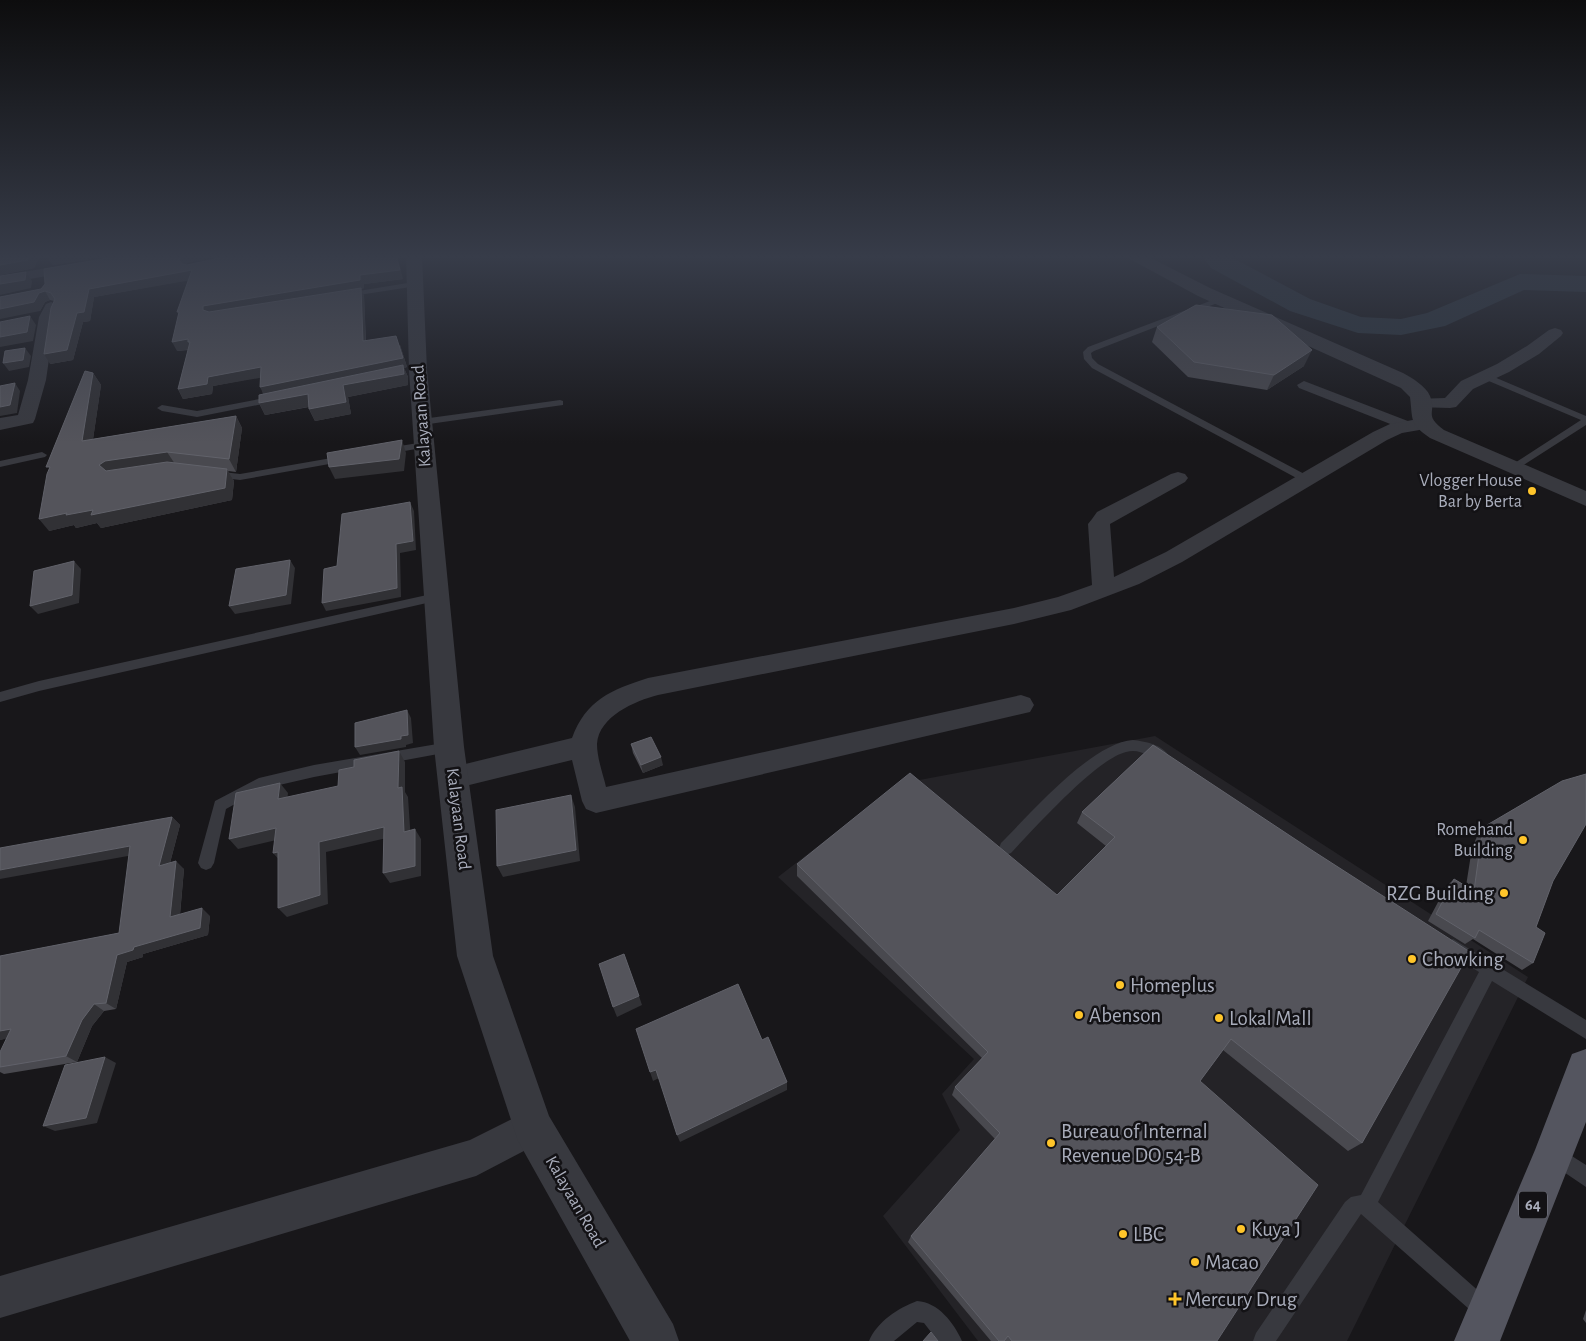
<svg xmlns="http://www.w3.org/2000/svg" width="1586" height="1341" viewBox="0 0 1586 1341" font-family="'Alegreya Sans',sans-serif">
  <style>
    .built { fill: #242327 }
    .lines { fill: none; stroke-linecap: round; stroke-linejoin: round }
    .river { fill: #2c363f; fill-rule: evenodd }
    .service { fill: #38393f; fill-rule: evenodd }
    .pedestrian { fill: #38393f; fill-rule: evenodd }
    .minor { fill: #38393f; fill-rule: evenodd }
    .tertiary { fill: #38393f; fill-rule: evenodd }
    .primary { fill: #54555f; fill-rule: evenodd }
    .wall { fill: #49494f }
    .shaded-wall { fill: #313135 }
    .building { fill: #54545b; stroke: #61626a }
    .poi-dot { fill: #ffc52a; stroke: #131215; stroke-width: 2 }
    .labels { text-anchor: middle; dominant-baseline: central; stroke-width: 5; stroke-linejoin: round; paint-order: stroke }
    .shield { fill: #131215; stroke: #7c7e89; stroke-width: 1 }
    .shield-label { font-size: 16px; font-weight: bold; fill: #a9adbb }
    .street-label { font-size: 18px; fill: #a9adbb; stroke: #131215 }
    .poi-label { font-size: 18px; fill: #a9adbb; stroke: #131215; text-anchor: end }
    .near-poi-label { font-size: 21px; fill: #a9adbb; stroke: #131215; text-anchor: start }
  </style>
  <rect width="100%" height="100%" fill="#18171a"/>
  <!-- built -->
  <polygon class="built" points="1155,736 1528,977 1347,1341 978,1341 883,1216 960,1130 942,1094 974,1059 778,877 898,784"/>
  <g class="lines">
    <!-- river -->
    <polygon class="river" points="1202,255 1227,255 1310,299 1361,317 1401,319 1427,313 1520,274 1586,276 1586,292 1524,290 1445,326 1401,335 1358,333 1290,311 1211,268"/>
    <!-- service -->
    <g class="service">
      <polygon points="414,282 417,282 417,286 346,297 342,295 346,293"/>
      <polygon points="1218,298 1225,300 1094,351 1091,353 1092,358 1098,364 1310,477 1310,481 1302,481 1092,368 1084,359 1083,352 1088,347"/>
      <polygon points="1487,374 1586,416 1586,425 1516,470 1510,470 1510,466 1581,420 1484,379 1484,375"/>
      <polygon points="275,396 278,397 278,401 197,417 162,411 157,408 162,405 197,411"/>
      <polygon points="560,400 563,401 563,405 422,425 417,422 422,419"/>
      <polygon points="424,442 429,445 427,447 388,454 383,451 388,448"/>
      <polygon points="42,452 47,455 45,457 0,467 0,461"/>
      <polygon points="343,456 348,459 346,461 240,480 215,477 210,474 215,471 240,474"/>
      <polygon points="436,593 440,594 442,597 440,600 39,691 0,702 0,692 39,681"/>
      <path d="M1133,740C1144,741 1163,745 1169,756L1167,760L1162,762C1150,757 1140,748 1126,752C1096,759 1034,829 1011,853L1006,855L1001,853L999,848L1001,843C1030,814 1091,743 1133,740Z"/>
      <polygon points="449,742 454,743 456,747 454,751 449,752 314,777 262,789 226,809 214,863 211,868 206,870 201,868 198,863 215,801 259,778 314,765"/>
      <polygon points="1453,939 1586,1020 1586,1039 1492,981 1378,1202 1491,1302 1494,1309 1491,1316 1484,1319 1477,1316 1361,1214 1276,1341 1253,1341 1256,1333 1345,1202 1351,1197 1361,1195 1479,972 1447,952 1445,947 1447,942"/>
      <polygon points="1556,1146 1586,1165 1586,1187 1549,1162 1547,1155 1549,1148"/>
      <path d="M917,1301C938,1302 954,1323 962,1341H938L924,1323L917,1322L894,1341H869C877,1322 898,1308 917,1301Z"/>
    </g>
    <!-- pedestrian -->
    <polygon class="pedestrian" points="1304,381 1413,423 1415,426 1413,429 1403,429 1299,388 1297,385"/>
    <!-- minor -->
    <g class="minor">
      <polygon points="123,255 154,255 152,258 147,259 0,284 0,276"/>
      <polygon points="51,302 56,304 59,307 55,317 46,380 35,419 33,423 0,430 0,418 18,415 28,380 39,317 46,304"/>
      <polygon points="1555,328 1561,330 1563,333 1561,336 1539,354 1509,372 1473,389 1456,407 1450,408 1415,407 1412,403 1415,399 1445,398 1461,381 1497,364 1527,346 1549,330"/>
      <path d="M1424,418L1431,420L1433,424L1431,428L1402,433L1387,440L1182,562L1139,584L1071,610L1014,624L658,695C635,701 599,716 597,744C597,758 603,774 606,787L1021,695L1030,698L1034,705L1030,712L596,813L586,809L582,801L572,760L453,789L443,786L439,778L443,770L453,767L572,738C586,700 611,690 648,678L1014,608L1058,597L1092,585L1088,524L1092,519L1097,512L1171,474L1178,472L1185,474L1188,478L1185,482L1110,524L1114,577L1166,552L1373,432L1390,424Z"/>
      <polygon points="532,1109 545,1114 550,1127 545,1140 476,1176 0,1318 0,1276 470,1140"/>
    </g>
    <!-- tertiary -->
    <g class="tertiary">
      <polygon points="406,255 422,255 427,370 464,747 493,956 549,1116 673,1324 679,1341 630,1341 518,1141 457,956 434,747 409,370"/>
      <path d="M1126,255H1145L1210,288L1403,373C1412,378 1426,386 1430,396C1437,414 1423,414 1444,430L1586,491V506L1430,438C1409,423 1413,421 1410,397L1401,388L1198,296L1128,258Z"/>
    </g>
    <!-- primary -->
    <polygon class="primary" points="1586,1049 1586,1122 1500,1341 1454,1341 1535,1150 1572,1054"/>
  </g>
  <!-- wall -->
  <g class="wall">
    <polygon points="0,255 113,255 53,265 48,258 39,258 34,268 0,275"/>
    <polygon points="187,263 186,265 403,279 364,284 364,288 361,289 364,296 366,341 400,345 407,367 404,368 408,377 408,385 348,397 351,414 315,421 309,409 309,407 265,415 259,403 263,394 260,377 213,386 212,394 183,399 178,389 188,350 177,351 188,280 94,297 90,321 83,322 73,360 50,364 54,301 50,300 45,302 40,311 0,297"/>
    <polygon points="1157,327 1304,366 1267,390 1188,377 1152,342"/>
    <polygon points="93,373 101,385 93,439 236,416 242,428 236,472 228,471 234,481 232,500 101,528 97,523 76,528 74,525 49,531"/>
    <polygon points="631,744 663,765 643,773 633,753"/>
    <polygon points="1153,745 1362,1143 1348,1151 1223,1050 1200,1081 1217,1341 991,1341 908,1242 911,1236 995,1139 952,1095 955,1087 982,1058 797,876 797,864 1057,895 1106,846 1077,823 1082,812"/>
    <polygon points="172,817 180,825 170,863 184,869 180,915 210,916 208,935 143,954 143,957 127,962 116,1009 104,1011 92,1026 77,1062 4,1074 0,1072 0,1067 7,1038 0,1040 0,956 119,933"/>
    <polygon points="1487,825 1553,881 1536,927 1533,963 1522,970 1473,939 1465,944 1428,921 1446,887 1454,879 1466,886 1472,848 1479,832"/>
    <polygon points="1586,1310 1586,1323 1583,1319"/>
  </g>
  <!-- shaded-wall -->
  <g class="shaded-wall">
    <polygon points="31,255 37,255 39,258 34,268 0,275 0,265"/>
    <polygon points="55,255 113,255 53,265 47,256"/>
    <polygon points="182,255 223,255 187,263 183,269 179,260"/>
    <polygon points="396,255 397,255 403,279 364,284 364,288 361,289 364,296 366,351 208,315 203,310 203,306 360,275"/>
    <polygon points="192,270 197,279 94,297 90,321 83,322 73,360 50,364 44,354 77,313 89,289"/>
    <polygon points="26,272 32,281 31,288 0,295 0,284"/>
    <polygon points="45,291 50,300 45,302 40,311 0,319 0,309"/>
    <polygon points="30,316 36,325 33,341 0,347 0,337"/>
    <polygon points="188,339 192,349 177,351 172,342"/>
    <polygon points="400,345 407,367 404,368 408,377 408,385 348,397 351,414 315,421 309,409 343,385 265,397 260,387"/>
    <polygon points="25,348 31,356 29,367 9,371 3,363"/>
    <polygon points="1312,350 1304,366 1267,390 1274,375"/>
    <polygon points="261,367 265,377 213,386 212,394 183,399 178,389 208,377"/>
    <polygon points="93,373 101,385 91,453 82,441"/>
    <polygon points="15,383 20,391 17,413 0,416 0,407"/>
    <polygon points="308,394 313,406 265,415 259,403"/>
    <polygon points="236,416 242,428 236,472 229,459"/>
    <polygon points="402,440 406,453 404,471 335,479 329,467"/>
    <polygon points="167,452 175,464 107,477 99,465 105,461"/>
    <polygon points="227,469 234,481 232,500 101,528 97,523 76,528 74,525 49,531 39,519"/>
    <polygon points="410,502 414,511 416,550 400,553 401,597 326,611 322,603 396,544"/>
    <polygon points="290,560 295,568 291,604 235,614 229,606"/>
    <polygon points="74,561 81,569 79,603 38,614 30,606"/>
    <polygon points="407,710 411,718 413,743 406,745 406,747 360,755 355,747 401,736"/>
    <polygon points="399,751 405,762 405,792 408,797 411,842 404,832 398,788"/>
    <polygon points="661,757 663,765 643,773 641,765"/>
    <polygon points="280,783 288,793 286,809 278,799"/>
    <polygon points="571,795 575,807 580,861 503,877 497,866"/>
    <polygon points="172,817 180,825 167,874 159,866"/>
    <polygon points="384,827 391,837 326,852 328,904 287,917 278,908 319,842"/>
    <polygon points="276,828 285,838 238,849 229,839"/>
    <polygon points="415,829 421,839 421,876 390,883 383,873"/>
    <polygon points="130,846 139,854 0,879 0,870"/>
    <polygon points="278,852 282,863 273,853"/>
    <polygon points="176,861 184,869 179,924 170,917"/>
    <polygon points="202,908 210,916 208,935 143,954 143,957 127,962 116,1009 106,1003 117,955 134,947"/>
    <polygon points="639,996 642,1005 617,1017 613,1007"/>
    <polygon points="94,1004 104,1011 92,1026 77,1062 66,1056 82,1020"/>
    <polygon points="11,1029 23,1035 0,1040 0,1031"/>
    <polygon points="105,1057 116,1063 97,1123 55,1131 43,1126"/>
    <polygon points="656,1070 659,1078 653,1081 650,1072"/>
    <polygon points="787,1082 787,1090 680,1142 677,1135"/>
  </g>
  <!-- building -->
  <g class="building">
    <polygon points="0,255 31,255 28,260 0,265"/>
    <polygon points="127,255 182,255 179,260 182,264 187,265 233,255 396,255 400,270 360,275 360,280 203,306 203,310 209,312 361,288 363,341 396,336 403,358 260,387 261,367 208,377 207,384 178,389 190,342 188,342 188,339 172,342 179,312 177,312 192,270 89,289 84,312 77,313 67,350 44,354 51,308 55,299 51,293 45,291 39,293 34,302 0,309 0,297 41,289 45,284 44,269"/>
    <polygon points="26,272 25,280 0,284 0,276"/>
    <polygon points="1196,305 1272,315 1312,350 1274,375 1194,362 1157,327"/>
    <polygon points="30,316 27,332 0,337 0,322"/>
    <polygon points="25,348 23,360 3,363 5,351"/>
    <polygon points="403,365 404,374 343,385 346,402 309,409 308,394 259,403 259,395"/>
    <polygon points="85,371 93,373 82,441 236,416 229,459 167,452 105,461 99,465 106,471 167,462 227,469 225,488 91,515 93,510 66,515 67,513 39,519 47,474 50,467 46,467"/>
    <polygon points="15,383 10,405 0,407 0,386"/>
    <polygon points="402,440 399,459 329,467 327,453"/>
    <polygon points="410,502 413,541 396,544 397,588 322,603 324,569 337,566 342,514"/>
    <polygon points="290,560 286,595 229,606 236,569"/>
    <polygon points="74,561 72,595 30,606 34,571"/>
    <polygon points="407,710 408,735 401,736 401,739 355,747 355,723"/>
    <polygon points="651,737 661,757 641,765 631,744"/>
    <polygon points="1153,745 1310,849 1470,952 1362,1143 1231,1039 1200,1081 1318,1185 1217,1341 1012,1341 1008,1336 1004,1341 999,1341 911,1236 1000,1133 955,1087 988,1052 797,864 910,773 1057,895 1115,837 1082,812"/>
    <polygon points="399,751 398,788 402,787 404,832 415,829 415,866 383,873 384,827 319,842 320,895 278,908 278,852 273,853 276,828 229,839 236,793 280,783 278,799 338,786 339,770 354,767 354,760"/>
    <polygon points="1586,774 1586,824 1553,881 1536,927 1545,933 1533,963 1479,930 1475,938 1436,914 1454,879 1474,891 1481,840 1487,825 1562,781"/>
    <polygon points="571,795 576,850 497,866 496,810"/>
    <polygon points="172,817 159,866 176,861 170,917 202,908 200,928 134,947 133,950 117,955 106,1003 94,1004 82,1020 66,1056 0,1067 0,1052 11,1029 0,1031 0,956 119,933 130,846 0,870 0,848"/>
    <polygon points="624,954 639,996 613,1007 599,964"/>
    <polygon points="738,984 762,1040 768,1037 787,1082 677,1135 656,1070 650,1072 636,1029"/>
    <polygon points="105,1057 86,1118 43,1126 65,1065"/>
    <polygon points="931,1332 938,1341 923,1341"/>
  </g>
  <!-- sky -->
  <linearGradient id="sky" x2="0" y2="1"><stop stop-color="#0d0d0e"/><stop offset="0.58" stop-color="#373c49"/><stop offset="1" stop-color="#373c49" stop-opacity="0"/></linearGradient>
  <rect width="1586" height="443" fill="url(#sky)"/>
  <!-- markers -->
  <g class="poi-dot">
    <circle cx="1532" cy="491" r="5"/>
    <circle cx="1523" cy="840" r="5"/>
    <circle cx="1504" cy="893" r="5"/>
    <circle cx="1412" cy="959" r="5"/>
    <circle cx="1120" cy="985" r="5"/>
    <circle cx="1079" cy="1015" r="5"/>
    <circle cx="1219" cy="1018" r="5"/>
    <circle cx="1051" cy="1143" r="5"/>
    <circle cx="1241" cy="1229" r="5"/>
    <circle cx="1123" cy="1234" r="5"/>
    <circle cx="1195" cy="1262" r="5"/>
    <path d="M1172.5 1291.5h5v5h5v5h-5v5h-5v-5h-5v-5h5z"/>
  </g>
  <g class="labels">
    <!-- shield labels -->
    <rect class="shield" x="1519" y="1191.5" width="28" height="27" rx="4"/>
    <g class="shield-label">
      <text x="1533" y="1205">64</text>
    </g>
    <!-- street labels -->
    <g class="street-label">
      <text transform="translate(422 416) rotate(-94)">Kalayaan Road</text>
      <text transform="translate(458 819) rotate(83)">Kalayaan Road</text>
      <text transform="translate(575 1202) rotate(60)">Kalayaan Road</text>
    </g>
    <!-- poi labels -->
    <g class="poi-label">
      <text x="1522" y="481">Vlogger House<tspan x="1522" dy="21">Bar by Berta</tspan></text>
      <text x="1513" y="830">Romehand<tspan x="1513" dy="21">Building</tspan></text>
    </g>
    <!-- near-poi labels -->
    <g class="near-poi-label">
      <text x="1494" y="893" text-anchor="end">RZG Building</text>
      <text x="1422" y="959">Chowking</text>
      <text x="1130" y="985">Homeplus</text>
      <text x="1089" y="1015">Abenson</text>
      <text x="1229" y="1018">Lokal Mall</text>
      <text x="1061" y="1131">Bureau of Internal<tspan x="1061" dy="24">Revenue DO 54-B</tspan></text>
      <text x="1251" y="1229">Kuya J</text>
      <text x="1133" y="1234">LBC</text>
      <text x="1205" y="1262">Macao</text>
      <text x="1185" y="1299">Mercury Drug</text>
    </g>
  </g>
</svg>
